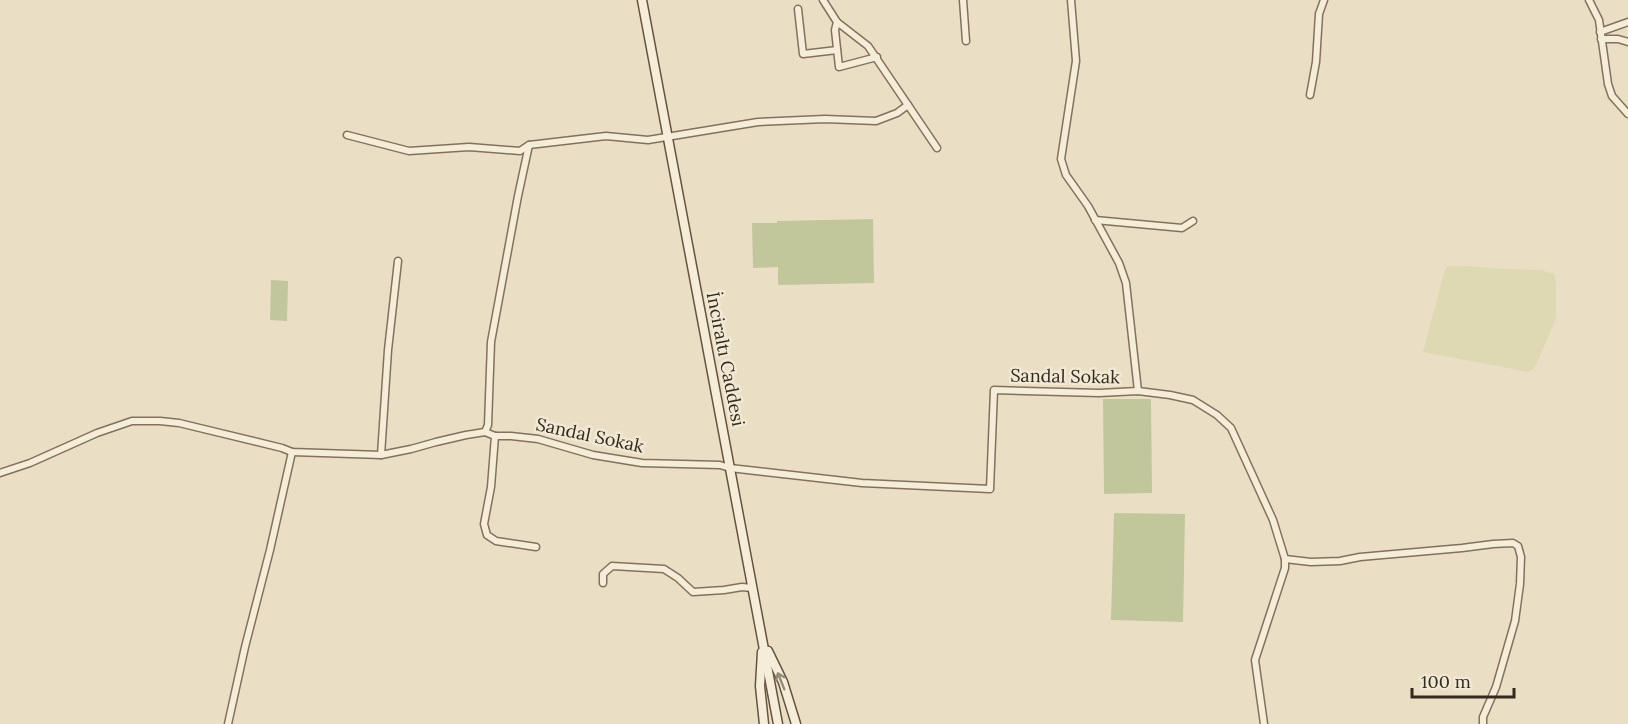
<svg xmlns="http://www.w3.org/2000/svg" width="1628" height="724" viewBox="0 0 1628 724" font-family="Lora,serif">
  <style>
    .farmland { fill: #ded8b3 }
    .green { fill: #c1c79a }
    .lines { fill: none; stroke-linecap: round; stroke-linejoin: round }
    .minor-casing { stroke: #83715d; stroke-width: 9 }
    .secondary-casing { stroke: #655340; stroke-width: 11 }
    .minor { stroke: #f5edd7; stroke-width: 6 }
    .secondary { stroke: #f5edd7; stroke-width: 8 }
    .oneway { stroke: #948c7b }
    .labels { text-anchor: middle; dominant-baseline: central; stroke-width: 5; stroke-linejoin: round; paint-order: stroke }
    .street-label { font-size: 18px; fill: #342a1f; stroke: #f2e9d4 }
  </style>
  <rect width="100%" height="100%" fill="#eadfc5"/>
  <!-- farmland -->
  <polygon class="farmland" points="1447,266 1468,266 1505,269 1541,270 1554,274 1556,282 1556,319 1535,367 1528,372 1423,352 1444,273"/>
  <!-- green -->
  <g class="green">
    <polygon points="873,219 874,283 778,285 778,267 753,268 752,223 777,223 777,221"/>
    <polygon points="271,280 288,281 287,321 270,320"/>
    <polygon points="1103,399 1151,399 1152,493 1104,494"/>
    <polygon points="1114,513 1185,514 1183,622 1111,620"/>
  </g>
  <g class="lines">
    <!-- minor casing -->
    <g class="minor-casing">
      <g id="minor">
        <polyline points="823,0 837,22 868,46 937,148"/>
        <polyline points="963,0 966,41"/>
        <polyline points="1071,0 1076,61 1061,159 1066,175 1088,206 1119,263 1126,283 1138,391"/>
        <polyline points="1589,0 1599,20 1608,84 1612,96 1628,114"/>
        <polyline points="798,9 803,54 837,50"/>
        <polyline points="837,22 835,30 839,67 877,57"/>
        <polyline points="1600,32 1628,22"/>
        <polyline points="1601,39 1618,39 1628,42"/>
        <polyline points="1310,95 1316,62 1319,14 1324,0"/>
        <polyline points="347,135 409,151 469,147 520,151 529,145 606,136 648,140 758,122 825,119 876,121 897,113 908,105"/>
        <polyline points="529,145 518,196 491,342 488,425 485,432 495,436 491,487 484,524 487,535 496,541 536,547"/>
        <polyline points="1095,220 1182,228 1193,221"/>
        <polyline points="495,436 511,436 538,439 593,455 642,463 720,465 730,468 862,483 990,489 994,390 1099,393 1138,391 1170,395 1193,400 1217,415 1231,428 1273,520 1285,559 1285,568 1255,660 1264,724"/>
        <polyline points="381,455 388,350 398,261"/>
        <polyline points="0,473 30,463 97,433 132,421 160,421 179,423 282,448 292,452 381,455 411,449 436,442 466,435 485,432"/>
        <polyline points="1285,559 1311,562 1340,561 1360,557 1462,548 1493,544 1513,543 1518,546 1521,557 1520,584 1515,621 1496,687 1483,717 1483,724"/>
        <polyline points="603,583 603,574 612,566 664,569 678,578 693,592 724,590 742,587 752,588"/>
        <polyline points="228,724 245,647 270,550 292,452"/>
      </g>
    </g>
    <!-- secondary casing -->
    <g class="secondary-casing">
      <g id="secondary">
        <polyline points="642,0 778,724"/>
        <polyline points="768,651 783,682 796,724"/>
        <polyline points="762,652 760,686 764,724"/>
      </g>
    </g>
    <!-- minor -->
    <use href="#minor" class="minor"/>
    <!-- secondary -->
    <use href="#secondary" class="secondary"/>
  </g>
  <!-- one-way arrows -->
  <defs><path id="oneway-shaft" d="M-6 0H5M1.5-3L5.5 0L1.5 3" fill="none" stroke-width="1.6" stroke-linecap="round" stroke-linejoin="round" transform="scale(1.5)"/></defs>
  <use class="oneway" href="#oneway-shaft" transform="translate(781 681) rotate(-112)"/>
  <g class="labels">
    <!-- street labels -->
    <g class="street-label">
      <text transform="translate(726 359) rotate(79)">İnciraltı Caddesi</text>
      <text transform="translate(1065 376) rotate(1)">Sandal Sokak</text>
      <text transform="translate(590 435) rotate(12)">Sandal Sokak</text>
    </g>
  </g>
  <!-- scale -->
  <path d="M1412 688v9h102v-9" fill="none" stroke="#342a1f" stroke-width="3"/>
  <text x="1421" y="688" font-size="18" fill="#342a1f" stroke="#f2e9d4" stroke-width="4.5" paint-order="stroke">100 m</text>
</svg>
